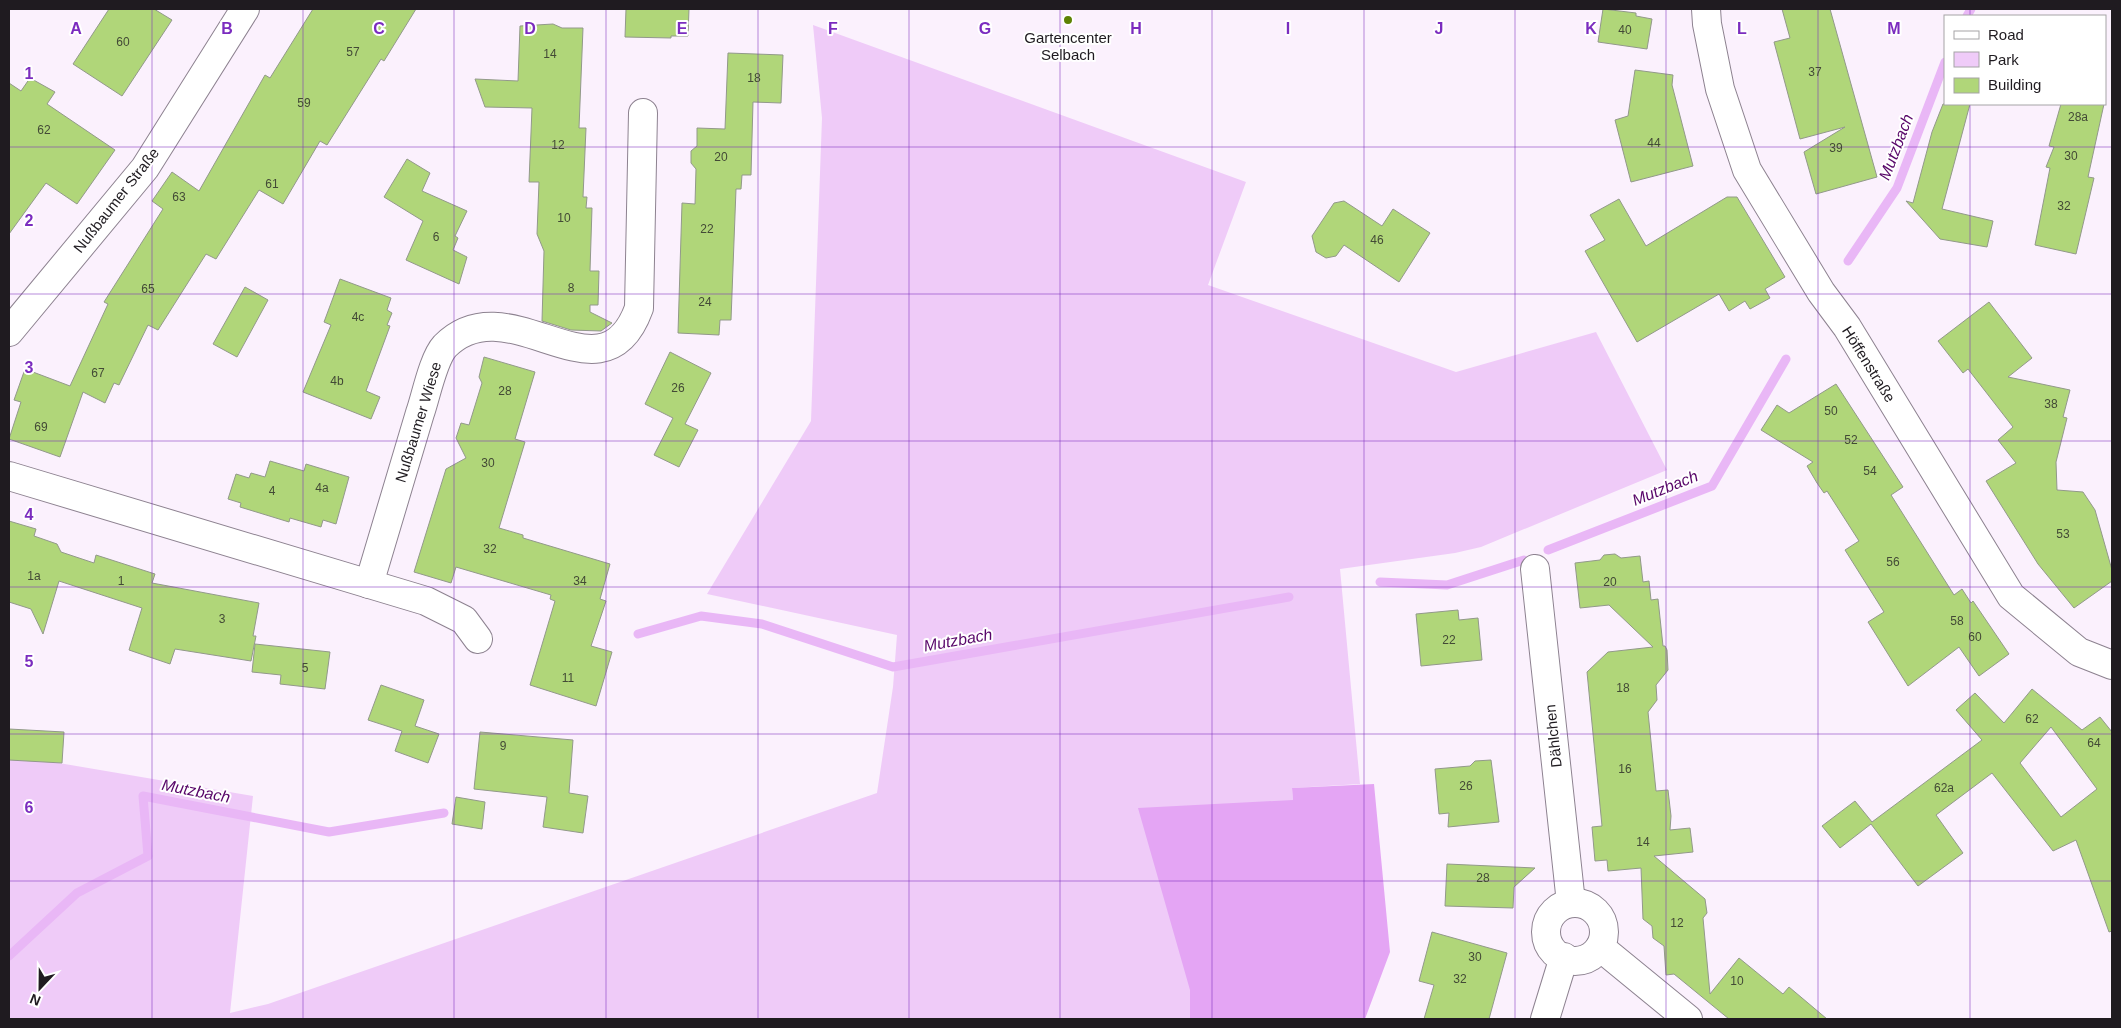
<svg xmlns="http://www.w3.org/2000/svg" width="2121" height="1028" viewBox="0 0 2121 1028" font-family="Helvetica,sans-serif">
  <style>
    .green { fill: #efcbf8 }
    .forest { fill: #e4a5f4 }
    .lines { fill: none; stroke-linecap: round; stroke-linejoin: round }
    .stream { stroke: #e9b7f6; stroke-width: 9 }
    .building { fill: #b0d679; stroke: #92998a; fill-rule: evenodd }
    .minor-casing { stroke: #8d8290; stroke-width: 30 }
    .minor { stroke: #fff; stroke-width: 28 }
    .grid { fill: none; stroke: #7b2cbf; stroke-width: 1; stroke-opacity: 0.55 }
    .poi-dot { fill: #5d8303; stroke: #fff; stroke-width: 2 }
    .labels { text-anchor: middle; dominant-baseline: central; stroke-width: 4; stroke-linejoin: round; paint-order: stroke }
    .number-label { font-size: 12px; fill: #434a36 }
    .poi-label { font-size: 15px; fill: #1f1b20; stroke: #fff }
    .street-label { font-size: 15px; fill: #1f1b20; stroke: #fff }
    .water-label { font-size: 16px; font-style: italic; fill: #580669; stroke: #fff }
    .grid-label { font-size: 16px; text-anchor: middle; font-weight: bold; fill: #7b2cbf; stroke: #fff; stroke-width: 4; stroke-linejoin: round; paint-order: stroke }
  </style>
  <rect width="100%" height="100%" fill="#fbf1fd"/>
  <!-- green -->
  <polygon class="green" points="813,25 1246,182 1208,285 1456,372 1596,332 1667,470 1481,547 1455,553 1340,569 1360,784 1292,788 1293,800 1190,990 1190,1019 9,1019 9,759 47,761 253,796 230,1013 268,1004 877,793 893,687 897,635 707,594 811,421 822,118"/>
  <!-- forest -->
  <polygon class="forest" points="1374,784 1390,952 1365,1019 1190,1019 1190,990 1138,808 1293,800 1292,788"/>
  <g class="lines">
    <!-- stream -->
    <g class="stream">
      <polyline points="1967,16 1971,9"/>
      <polyline points="1848,261 1897,188 1945,62"/>
      <polyline points="1548,550 1712,486 1786,359"/>
      <polyline points="1380,582 1447,585 1524,560"/>
      <polyline points="638,634 701,616 762,624 893,667 1289,597"/>
      <polyline points="9,956 77,893 148,856 143,796 329,832 444,813"/>
    </g>
  </g>
  <!-- building -->
  <g class="building">
    <polygon points="109,9 154,9 172,20 122,96 73,64"/>
    <polygon points="313,9 416,9 384,61 381,59 327,145 320,141 283,204 259,190 216,259 206,254 158,330 148,325 119,385 114,383 105,403 83,392 60,457 9,439 21,402 14,400 25,369 70,386 108,304 104,302 163,209 152,201 172,172 199,191 265,75 270,78"/>
    <polygon points="626,9 689,9 688,36 671,36 671,38 625,37"/>
    <polygon points="1603,9 1636,13 1636,16 1652,19 1647,49 1598,42"/>
    <polygon points="1782,9 1830,9 1877,177 1816,194 1804,152 1845,127 1800,139 1774,42 1790,38"/>
    <polygon points="553,24 562,28 583,28 579,128 586,128 583,197 587,197 586,208 592,208 590,271 599,271 598,305 590,305 590,312 612,323 601,331 571,330 542,321 544,251 537,234 539,182 529,182 532,108 485,107 475,79 518,81 520,26"/>
    <polygon points="728,53 783,55 781,103 753,102 751,175 742,175 741,189 736,189 731,320 720,320 719,335 678,333 682,203 695,204 696,169 691,163 691,151 697,146 697,128 725,129"/>
    <polygon points="1635,70 1673,75 1672,85 1693,166 1631,182 1615,120 1628,116"/>
    <polygon points="30,78 55,92 47,104 115,150 77,204 46,183 9,234 9,83 21,91"/>
    <polygon points="1943,104 1970,104 1942,209 1993,221 1987,247 1940,239 1906,201 1913,203 1932,132"/>
    <polygon points="2061,104 2104,104 2088,177 2094,178 2076,254 2035,245 2050,168 2046,167 2054,147 2049,146"/>
    <polygon points="407,159 430,173 422,191 467,211 455,236 458,238 453,250 467,257 459,284 406,260 423,221 384,197"/>
    <polygon points="1727,197 1737,197 1785,277 1765,289 1770,298 1750,309 1745,301 1729,311 1719,294 1637,342 1585,251 1605,240 1590,215 1619,199 1646,246"/>
    <polygon points="1344,201 1382,226 1393,209 1430,233 1399,282 1344,245 1336,256 1326,258 1316,252 1312,236 1334,203"/>
    <polygon points="340,279 391,298 387,310 392,313 387,325 390,326 366,391 380,397 371,419 303,392 331,325 324,322"/>
    <polygon points="245,287 268,300 237,357 213,344"/>
    <polygon points="1989,302 2032,358 2008,377 2070,390 2063,417 2067,418 2056,462 2057,490 2083,492 2095,510 2112,570 2112,581 2074,608 2038,564 1986,481 2016,463 1998,440 2013,427 1968,369 1963,373 1938,341"/>
    <polygon points="670,352 711,373 685,424 698,430 679,467 654,455 673,418 645,404"/>
    <polygon points="484,357 535,372 515,439 525,442 499,528 523,535 523,538 610,564 600,599 606,601 591,646 612,652 596,706 530,685 555,601 550,599 551,595 456,567 451,583 414,572 446,469 466,458 456,438 461,423 469,425 482,383 479,377"/>
    <polygon points="1836,384 1903,487 1891,495 1954,595 1962,589 1971,603 1973,601 2009,654 1979,676 1959,647 1908,686 1868,622 1884,612 1845,550 1859,541 1827,491 1824,493 1817,483 1807,466 1813,462 1761,430 1777,405 1789,413"/>
    <polygon points="270,461 304,471 306,464 349,477 336,524 323,520 321,527 290,518 289,522 240,507 241,503 228,499 236,474 249,478 251,473 265,477"/>
    <polygon points="9,521 36,529 34,536 57,544 61,552 94,563 96,555 155,574 152,583 259,603 253,636 256,636 251,661 175,649 170,664 129,650 142,608 59,581 43,634 31,609 9,602"/>
    <polygon points="1615,554 1621,558 1640,556 1643,582 1649,581 1651,600 1658,599 1663,646 1665,646 1667,650 1668,670 1656,685 1657,700 1648,712 1656,791 1668,790 1671,816 1670,830 1690,828 1693,852 1654,856 1705,899 1707,913 1703,918 1710,994 1739,958 1783,994 1789,987 1827,1019 1729,1019 1674,974 1666,975 1664,946 1653,938 1652,926 1643,919 1641,868 1608,871 1607,860 1595,861 1592,827 1602,826 1587,672 1608,652 1653,647 1609,605 1580,608 1575,563 1600,560 1604,555"/>
    <polygon points="1458,610 1459,620 1478,618 1482,660 1421,666 1416,614"/>
    <polygon points="255,644 330,652 325,689 280,684 281,675 252,672"/>
    <polygon points="381,685 424,700 415,726 439,734 428,763 395,751 402,731 368,720"/>
    <path d="M2032,689L2082,730L2100,717L2112,732V931L2109,932L2076,840L2053,851L1992,773L1936,815L1963,853L1918,886L1871,824L1840,848L1822,826L1855,801L1872,822L1982,740L1956,710L1975,693L2004,723ZM2051,727L2097,789L2061,817L2020,763Z"/>
    <polygon points="9,729 64,732 62,763 9,760"/>
    <polygon points="480,732 573,740 569,793 588,796 583,833 543,827 547,797 474,789"/>
    <polygon points="1491,760 1499,822 1448,827 1449,813 1439,814 1435,769 1470,766 1475,761"/>
    <polygon points="456,797 485,802 482,829 452,824"/>
    <polygon points="1447,864 1535,868 1514,887 1513,908 1445,906"/>
    <polygon points="1432,932 1507,953 1489,1019 1424,1019 1434,985 1419,981"/>
  </g>
  <g class="lines">
    <!-- minor casing -->
    <g class="minor-casing">
      <g id="minor">
        <polyline points="1706,9 1707,24 1720,89 1747,170 1821,292 1847,327 2011,596 2079,652 2112,665"/>
        <polyline points="9,332 145,168 245,9"/>
        <polyline points="9,476 426,601 464,620 478,639"/>
        <polyline points="1535,569 1571,903"/>
        <path d="M369,584C386,527 403,470 420,413C426,396 433,359 445,346C510,281 602,410 639,308L643,113"/>
        <circle cx="1575" cy="932" r="29"/>
        <polyline points="1600,947 1688,1019"/>
        <polyline points="1545,1019 1564,957"/>
      </g>
    </g>
    <!-- minor -->
    <use href="#minor" class="minor"/>
  </g>
  <!-- grid -->
  <path class="grid" d="M152,9V1019M303,9V1019M454,9V1019M606,9V1019M758,9V1019M909,9V1019M1060,9V1019M1212,9V1019M1364,9V1019M1515,9V1019M1666,9V1019M1818,9V1019M1970,9V16M1970,104V1019M9,147H2112M9,294H2112M9,441H2112M9,587H2112M9,734H2112M9,881H2112"/>
  <!-- markers -->
  <circle class="poi-dot" cx="1068" cy="20" r="5"/>
  <g class="labels">
    <!-- number labels -->
    <g class="number-label">
      <text x="1625" y="30">40</text>
      <text x="123" y="42">60</text>
      <text x="353" y="52">57</text>
      <text x="550" y="54">14</text>
      <text x="1815" y="72">37</text>
      <text x="754" y="78">18</text>
      <text x="304" y="103">59</text>
      <text x="2078" y="117">28a</text>
      <text x="44" y="130">62</text>
      <text x="1654" y="143">44</text>
      <text x="558" y="145">12</text>
      <text x="1836" y="148">39</text>
      <text x="2071" y="156">30</text>
      <text x="721" y="157">20</text>
      <text x="272" y="184">61</text>
      <text x="179" y="197">63</text>
      <text x="2064" y="206">32</text>
      <text x="564" y="218">10</text>
      <text x="707" y="229">22</text>
      <text x="436" y="237">6</text>
      <text x="1377" y="240">46</text>
      <text x="571" y="288">8</text>
      <text x="148" y="289">65</text>
      <text x="705" y="302">24</text>
      <text x="358" y="317">4c</text>
      <text x="98" y="373">67</text>
      <text x="337" y="381">4b</text>
      <text x="678" y="388">26</text>
      <text x="505" y="391">28</text>
      <text x="2051" y="404">38</text>
      <text x="1831" y="411">50</text>
      <text x="41" y="427">69</text>
      <text x="1851" y="440">52</text>
      <text x="488" y="463">30</text>
      <text x="1870" y="471">54</text>
      <text x="322" y="488">4a</text>
      <text x="272" y="491">4</text>
      <text x="2063" y="534">53</text>
      <text x="490" y="549">32</text>
      <text x="1893" y="562">56</text>
      <text x="34" y="576">1a</text>
      <text x="121" y="581">1</text>
      <text x="580" y="581">34</text>
      <text x="1610" y="582">20</text>
      <text x="222" y="619">3</text>
      <text x="1957" y="621">58</text>
      <text x="1975" y="637">60</text>
      <text x="1449" y="640">22</text>
      <text x="305" y="668">5</text>
      <text x="568" y="678">11</text>
      <text x="1623" y="688">18</text>
      <text x="2032" y="719">62</text>
      <text x="2094" y="743">64</text>
      <text x="503" y="746">9</text>
      <text x="1625" y="769">16</text>
      <text x="1466" y="786">26</text>
      <text x="1944" y="788">62a</text>
      <text x="1643" y="842">14</text>
      <text x="1483" y="878">28</text>
      <text x="1677" y="923">12</text>
      <text x="1475" y="957">30</text>
      <text x="1460" y="979">32</text>
      <text x="1737" y="981">10</text>
    </g>
    <!-- poi labels -->
    <g class="poi-label">
      <text x="1068" y="37">Gartencenter<tspan x="1068" dy="17">Selbach</tspan></text>
    </g>
    <!-- street labels -->
    <g class="street-label">
      <text transform="translate(116 200) rotate(-52)">Nußbaumer Straße</text>
      <text transform="translate(1869 364) rotate(58)">Höffenstraße</text>
      <text transform="translate(418 422) rotate(-73)">Nußbaumer Wiese</text>
      <text transform="translate(1553 736) rotate(-96)">Dählchen</text>
    </g>
    <!-- water labels -->
    <g class="water-label">
      <text transform="translate(1896 147) rotate(-69)">Mutzbach</text>
      <text transform="translate(1665 488) rotate(-22)">Mutzbach</text>
      <text transform="translate(958 640) rotate(-10)">Mutzbach</text>
      <text transform="translate(196 791) rotate(11)">Mutzbach</text>
    </g>
  </g>
  <g class="grid-label">
    <text x="76" y="34">A</text>
    <text x="227" y="34">B</text>
    <text x="379" y="34">C</text>
    <text x="530" y="34">D</text>
    <text x="682" y="34">E</text>
    <text x="833" y="34">F</text>
    <text x="985" y="34">G</text>
    <text x="1136" y="34">H</text>
    <text x="1288" y="34">I</text>
    <text x="1439" y="34">J</text>
    <text x="1591" y="34">K</text>
    <text x="1742" y="34">L</text>
    <text x="1894" y="34">M</text>
    <text x="29" y="79">1</text>
    <text x="29" y="226">2</text>
    <text x="29" y="373">3</text>
    <text x="29" y="520">4</text>
    <text x="29" y="667">5</text>
    <text x="29" y="813">6</text>
  </g>
  <!-- border -->
  <rect width="2121" height="1028" fill="none" stroke="#1f1b20" stroke-width="20"/>
  <!-- legend -->
  <rect x="1944" y="15" width="162" height="90" fill="#ffffff" stroke="#a5a4a6"/>
  <rect x="1954" y="31" width="25" height="8" fill="#ffffff" stroke="#a5a4a6"/>
  <text x="1988" y="40" font-size="15" fill="#1f1b20">Road</text>
  <rect x="1954" y="52" width="25" height="15" fill="#efcbf8" stroke="#a5a4a6"/>
  <text x="1988" y="65" font-size="15" fill="#1f1b20">Park</text>
  <rect x="1954" y="78" width="25" height="15" fill="#b0d679" stroke="#a5a4a6"/>
  <text x="1988" y="90" font-size="15" fill="#1f1b20">Building</text>
  <!-- north arrow -->
  <g transform="translate(40 988) rotate(202)" stroke="#ffffff" stroke-width="4" paint-order="stroke">
  <path d="M0-4L9 19L0 12L-9 19Z" fill="#1f1b20"/>
  <text y="-8" font-size="14" font-weight="bold" text-anchor="middle" fill="#1f1b20">N</text>
  </g>
</svg>
